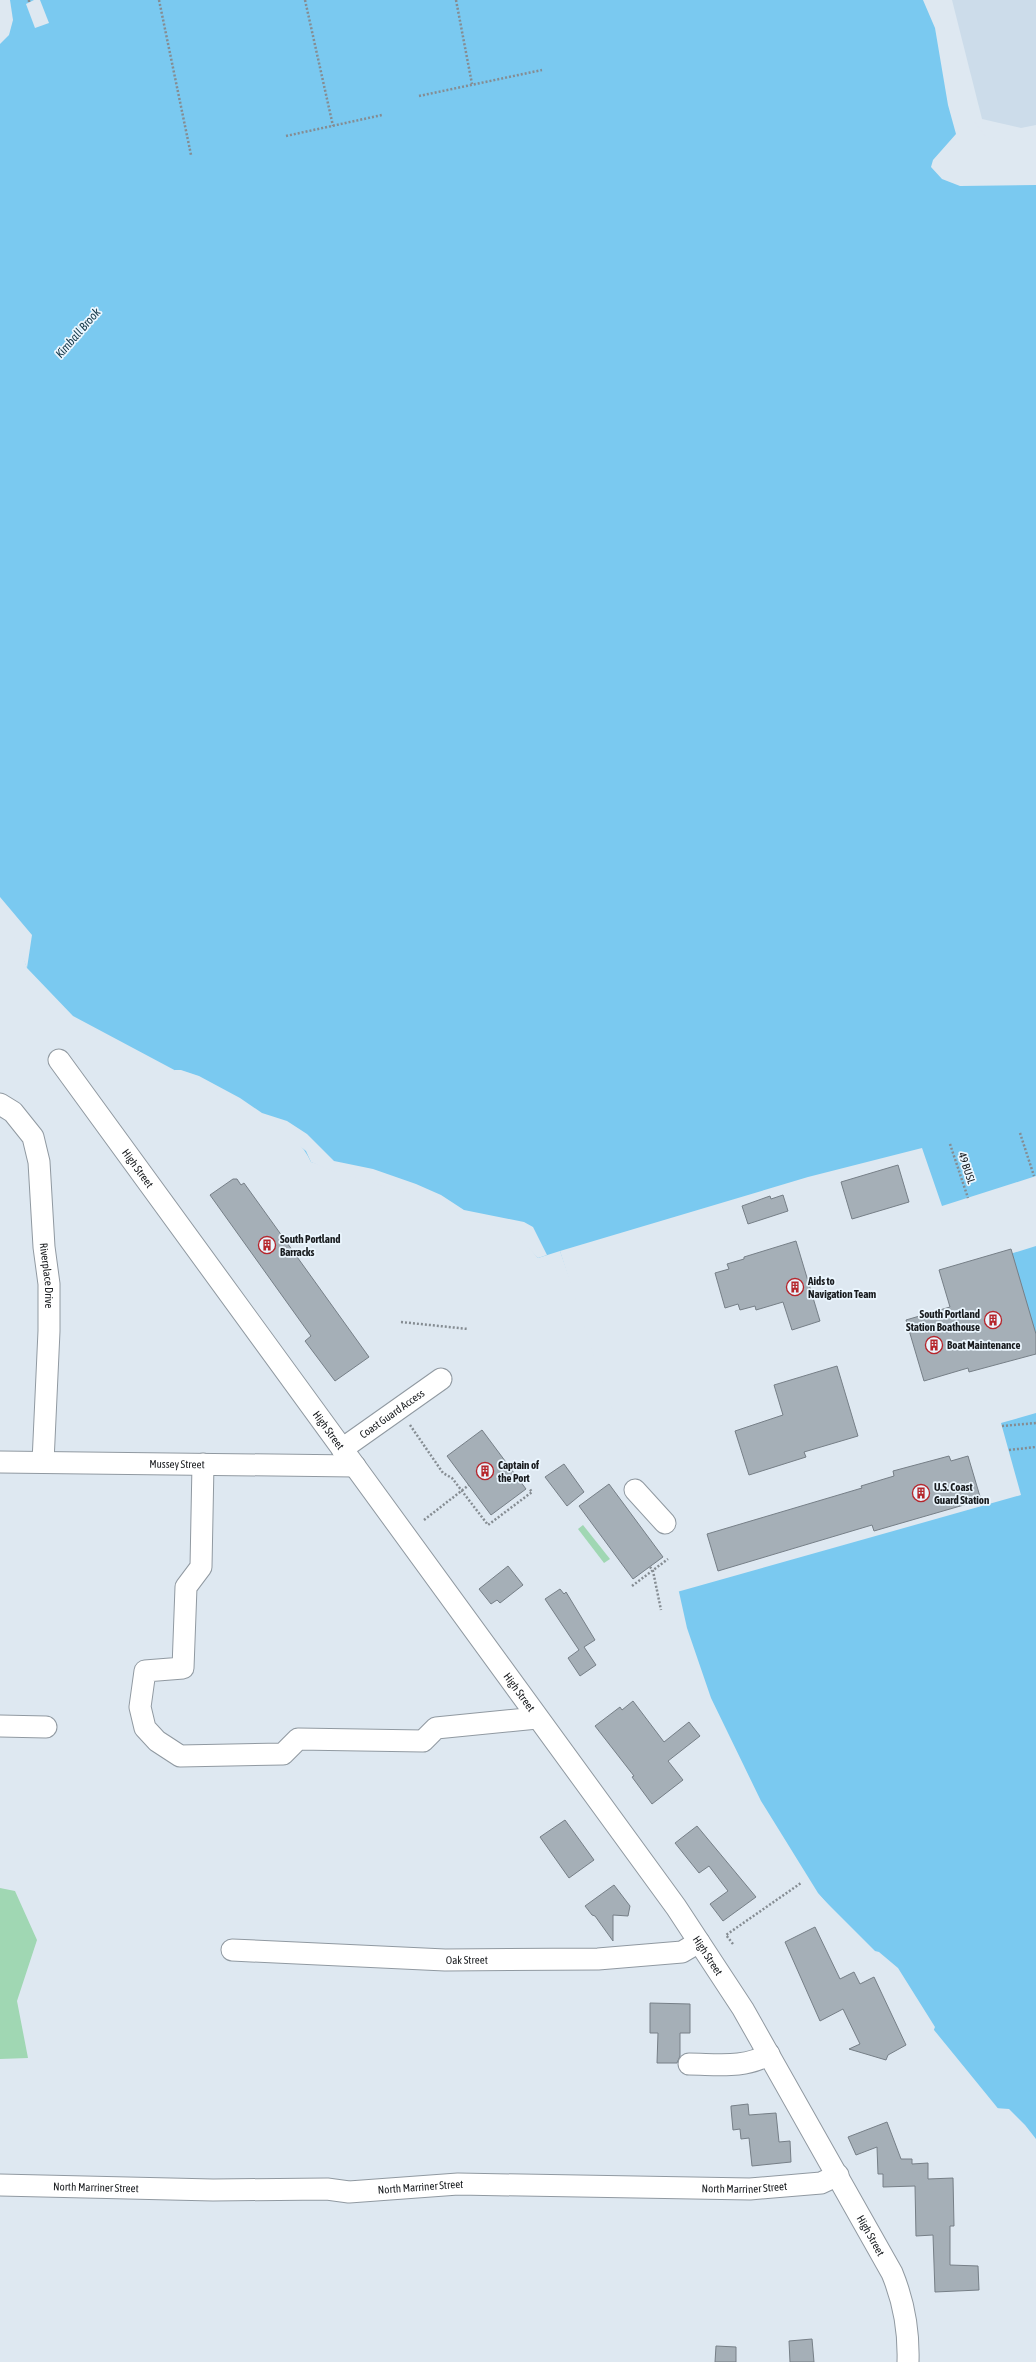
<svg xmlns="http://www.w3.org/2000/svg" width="1036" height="2362" viewBox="0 0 1036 2362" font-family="'Asap Condensed',sans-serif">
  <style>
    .built { fill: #ccdcea }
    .green { fill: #a0d7b3 }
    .water { fill: #7ac9f0 }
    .pier { fill: #dee8f1 }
    .building { fill: #a5afb7; stroke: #767f87 }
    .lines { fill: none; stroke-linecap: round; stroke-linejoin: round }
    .minor-casing { stroke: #9099a1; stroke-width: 23 }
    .path { stroke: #858c92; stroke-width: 2.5; stroke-dasharray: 2 2; stroke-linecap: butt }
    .minor { stroke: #fff; stroke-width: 21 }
    .labels { text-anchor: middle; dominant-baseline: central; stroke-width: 3.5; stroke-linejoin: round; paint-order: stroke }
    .street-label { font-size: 11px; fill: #181b1e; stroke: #ebf6fe }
    .poi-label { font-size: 11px; font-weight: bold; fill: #181b1e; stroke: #ebf6fe; text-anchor: start }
    .water-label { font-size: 12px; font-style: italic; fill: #133647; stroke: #ebf6fe }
  </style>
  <rect width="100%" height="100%" fill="#dee8f1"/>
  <!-- built -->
  <polygon class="built" points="952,0 1036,0 1036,125 1021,128 982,119"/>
  <!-- green -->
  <g class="green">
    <polygon points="583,1525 610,1559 604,1563 578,1529"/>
    <polygon points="0,1888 15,1891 37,1940 17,2001 28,2058 0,2059"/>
  </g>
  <!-- water -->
  <path class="water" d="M0,0H939L972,122L985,139L1018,142L1036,137V2155L881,1965L818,1893L761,1801L711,1698L687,1628L679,1592L560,1251L538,1258L515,1231L425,1197L311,1162C303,1144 290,1135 274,1123L73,1016L27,968L12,926L0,911Z"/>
  <!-- pier -->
  <g class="pier">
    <polygon points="0,0 10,0 13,20 9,35 0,44"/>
    <polygon points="34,0 40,0 49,23 35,28 26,4"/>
    <polygon points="923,0 941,0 974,121 986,137 1018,140 1036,135 1036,185 960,186 942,179 931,167 933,160 956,134 948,105 935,28"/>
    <polygon points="0,897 32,935 27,968 10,927 0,914"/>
    <polygon points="174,1070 181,1070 199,1076 240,1098 262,1113 287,1121 307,1134 334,1161 373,1169 416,1184 441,1195 464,1210 524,1222 533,1227 547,1255 538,1258 514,1233 447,1211 424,1198 335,1172 311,1162 306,1151 273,1125 183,1078"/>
    <polygon points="922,1148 942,1206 1036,1176 1036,1246 948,1273 1036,1335 1036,1413 1001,1423 1021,1495 677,1592 596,1363 560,1251 808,1177"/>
    <polygon points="820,1896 875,1951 879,1952 898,1968 935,2027 933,2032 879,1966 819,1897"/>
    <polygon points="995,2108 1009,2109 1025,2125 1036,2139 1036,2157"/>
  </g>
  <!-- building -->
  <g class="building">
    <polygon points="898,1165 909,1202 852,1219 841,1182"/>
    <polygon points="233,1179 237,1179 241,1185 244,1183 369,1357 335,1381 305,1341 311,1336 210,1195"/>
    <polygon points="783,1195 788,1211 748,1224 742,1206 770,1196 771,1199"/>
    <polygon points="796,1241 820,1321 792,1330 783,1302 756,1310 755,1306 740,1310 738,1304 725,1308 715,1273 729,1269 727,1264 744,1259 744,1257"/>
    <polygon points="1011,1249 1036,1334 1036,1354 969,1372 968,1368 924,1381 906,1320 950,1307 939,1270"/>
    <polygon points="837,1366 858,1436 804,1452 806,1457 749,1475 735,1431 783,1415 774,1385"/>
    <polygon points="482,1430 526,1489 491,1515 447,1456"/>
    <polygon points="949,1456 951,1461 968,1456 981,1500 874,1531 872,1525 718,1571 707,1534 862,1488 861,1486 894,1476 893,1471"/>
    <polygon points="564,1464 584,1492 567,1506 545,1477"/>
    <polygon points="609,1484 663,1557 633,1579 579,1506"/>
    <polygon points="508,1566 523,1585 500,1603 497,1600 491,1604 479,1589"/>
    <polygon points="560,1589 564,1594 566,1592 595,1640 584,1647 596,1665 580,1676 568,1658 579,1650 545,1599"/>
    <polygon points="633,1701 664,1742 689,1722 700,1736 668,1761 683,1780 652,1804 632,1777 634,1776 595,1726 620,1707 622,1710"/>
    <polygon points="565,1820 594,1860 569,1878 540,1837"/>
    <polygon points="697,1826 756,1897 723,1921 710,1904 728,1891 709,1866 699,1873 675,1843"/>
    <polygon points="614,1885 630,1906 628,1916 613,1915 613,1941 595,1916 592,1915 585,1906"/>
    <polygon points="815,1927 840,1979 854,1972 860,1984 874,1977 906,2045 888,2055 886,2060 849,2049 860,2044 843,2009 820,2021 785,1942"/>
    <polygon points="650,2003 690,2004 690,2033 680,2033 680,2056 677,2063 657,2063 658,2033 650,2033"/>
    <polygon points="748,2104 749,2115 776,2113 779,2142 790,2141 791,2162 752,2166 749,2138 741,2139 740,2129 733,2130 731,2108 731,2106"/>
    <polygon points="887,2122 901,2159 912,2159 912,2164 928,2163 928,2179 953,2178 954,2226 950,2226 950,2265 978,2266 979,2290 935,2292 933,2235 916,2236 915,2186 883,2187 883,2174 878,2174 877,2147 856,2155 848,2137"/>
    <polygon points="812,2339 814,2362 790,2362 789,2341"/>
    <polygon points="716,2346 736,2347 736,2362 715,2362"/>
  </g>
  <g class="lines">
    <!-- minor casing -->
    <g class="minor-casing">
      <g id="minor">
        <path id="s1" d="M59,1060L676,1907L743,2009L892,2273C904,2302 909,2331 908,2362"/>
        <path id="s2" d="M0,1104L13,1112L33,1137L39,1162L44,1247L49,1284V1331L43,1462"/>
        <path id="s3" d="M342,1449L441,1379"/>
        <path id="s4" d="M0,1462L355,1466"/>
        <polyline points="203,1464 201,1567 186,1587 183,1668 145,1671 140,1707 145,1728 157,1741 180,1756 283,1754 298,1739 423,1741 436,1728 537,1718"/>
        <polyline points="635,1490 665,1523"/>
        <polyline points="0,1726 46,1727"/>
        <path id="s5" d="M232,1950L445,1960L598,1959L682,1952L699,1942"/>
        <path d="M689,2064C716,2064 745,2069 769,2054"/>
        <path id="s6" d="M0,2185L213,2190L327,2189L349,2192L458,2184L750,2189L821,2183L838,2175"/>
      </g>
    </g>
    <!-- path -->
    <g class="path">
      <polyline points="29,0 29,2"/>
      <polyline points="159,0 191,155"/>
      <polyline points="305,0 333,126"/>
      <polyline points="456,0 472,84"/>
      <polyline points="419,96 542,70"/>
      <polyline points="286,136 382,115"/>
      <polyline points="1020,1133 1034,1176"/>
      <polyline points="950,1144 968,1198"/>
      <polyline points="401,1322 468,1329"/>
      <polyline points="410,1425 443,1473 452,1478 488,1525 532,1492 529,1488"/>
      <polyline points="1002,1426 1036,1423"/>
      <polyline points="1009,1450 1036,1447"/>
      <polyline points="424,1520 469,1485"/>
      <polyline points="650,1567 653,1571 661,1610"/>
      <polyline points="632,1586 668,1559"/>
      <polyline points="733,1944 726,1935 801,1883"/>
    </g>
    <!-- minor -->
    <use href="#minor" class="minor"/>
  </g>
  <!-- icons -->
  <defs>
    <g id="building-ring" transform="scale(0.9)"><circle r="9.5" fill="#ebf6fe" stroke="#b6262c" stroke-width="1.5"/><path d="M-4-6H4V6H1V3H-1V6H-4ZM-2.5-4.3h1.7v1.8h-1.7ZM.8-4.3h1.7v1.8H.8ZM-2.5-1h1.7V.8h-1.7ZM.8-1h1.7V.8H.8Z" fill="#b6262c"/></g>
  </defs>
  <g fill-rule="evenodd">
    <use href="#building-ring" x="267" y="1245"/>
    <use href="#building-ring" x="795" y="1287"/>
    <use href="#building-ring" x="993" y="1320"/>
    <use href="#building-ring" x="934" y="1345"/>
    <use href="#building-ring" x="485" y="1471"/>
    <use href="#building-ring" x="921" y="1493"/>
  </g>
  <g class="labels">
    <!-- street labels -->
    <g class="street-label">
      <text transform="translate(967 1168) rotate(72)">49 BUSL</text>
      <text stroke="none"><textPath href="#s1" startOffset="134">High Street</textPath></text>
      <text stroke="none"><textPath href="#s2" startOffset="187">Riverplace Drive</textPath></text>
      <text stroke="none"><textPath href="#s3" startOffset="61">Coast Guard Access</textPath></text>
      <text stroke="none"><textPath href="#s1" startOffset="458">High Street</textPath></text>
      <text stroke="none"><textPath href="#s4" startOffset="177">Mussey Street</textPath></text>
      <text stroke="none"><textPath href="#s1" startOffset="782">High Street</textPath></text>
      <text stroke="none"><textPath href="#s1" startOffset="1106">High Street</textPath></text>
      <text stroke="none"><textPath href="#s5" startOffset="235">Oak Street</textPath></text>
      <text stroke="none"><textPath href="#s6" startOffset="96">North Marriner Street</textPath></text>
      <text stroke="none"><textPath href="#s6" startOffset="421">North Marriner Street</textPath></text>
      <text stroke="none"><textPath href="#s6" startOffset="745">North Marriner Street</textPath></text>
      <text stroke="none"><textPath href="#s1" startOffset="1430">High Street</textPath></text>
    </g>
    <!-- poi labels -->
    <g class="poi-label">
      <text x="280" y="1239">South Portland<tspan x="280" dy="13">Barracks</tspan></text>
      <text x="808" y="1281">Aids to<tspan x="808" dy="13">Navigation Team</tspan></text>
      <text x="980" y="1314" text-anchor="end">South Portland<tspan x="980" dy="13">Station Boathouse</tspan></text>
      <text x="947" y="1345">Boat Maintenance</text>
      <text x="498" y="1465">Captain of<tspan x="498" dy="13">the Port</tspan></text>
      <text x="934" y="1487">U.S. Coast<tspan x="934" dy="13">Guard Station</tspan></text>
    </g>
    <!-- water labels -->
    <g class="water-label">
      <text transform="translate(78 333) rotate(-49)">Kimball Brook</text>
    </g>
  </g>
</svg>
